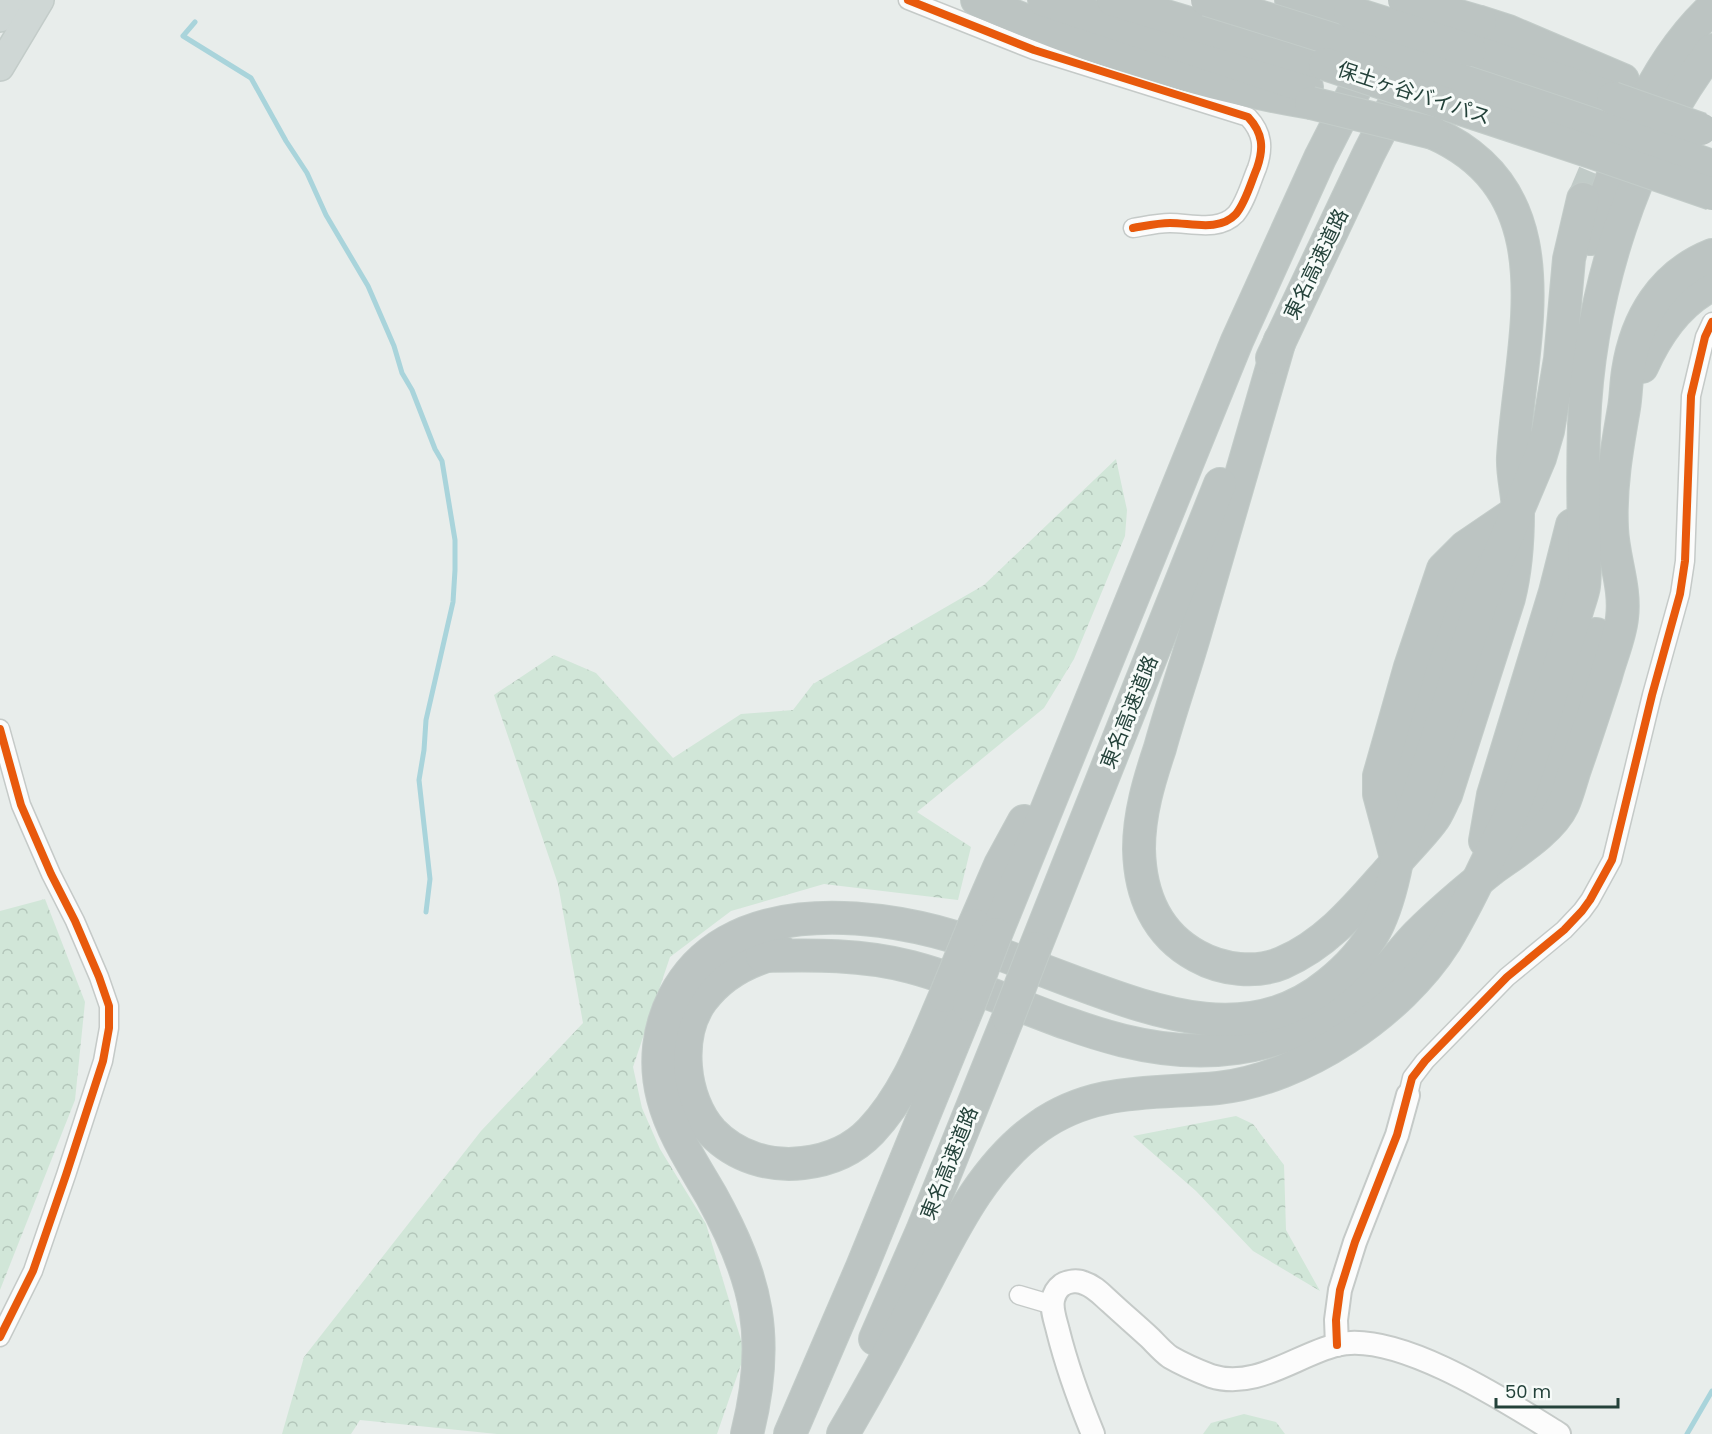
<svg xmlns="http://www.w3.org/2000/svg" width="1712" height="1434" viewBox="0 0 1712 1434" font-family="Poppins,'Noto Sans JP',sans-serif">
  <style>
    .forest { fill: url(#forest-crowns) }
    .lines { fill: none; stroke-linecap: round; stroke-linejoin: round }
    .stream { stroke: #a9d4db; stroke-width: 5 }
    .motorway-tunnel { stroke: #c1cbc8; stroke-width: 32; stroke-dasharray: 32 16; stroke-linecap: butt }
    .minor-casing { stroke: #c5cac8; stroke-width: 21 }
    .tertiary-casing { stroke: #c5cac8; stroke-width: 26 }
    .primary-casing { stroke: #c3ccc9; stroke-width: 30 }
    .motorway-casing { stroke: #c3ccc9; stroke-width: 34 }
    .minor { stroke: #fcfcfc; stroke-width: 18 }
    .tertiary { stroke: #fcfcfc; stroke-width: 22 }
    .primary { stroke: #cfd7d5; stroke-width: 27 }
    .motorway { stroke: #bcc4c2; stroke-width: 32 }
    .motorway-bridge-casing { stroke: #c3ccc9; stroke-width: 34; stroke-linecap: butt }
    .motorway-bridge { stroke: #bcc4c2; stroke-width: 32 }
    .cycleway-casing { stroke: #f7fbf9; stroke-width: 11 }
    .cycleway { stroke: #e8590c; stroke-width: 8 }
    .labels { text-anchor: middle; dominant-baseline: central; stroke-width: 6; stroke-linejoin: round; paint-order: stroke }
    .street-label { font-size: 20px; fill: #24423a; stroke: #f7fbf9 }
  </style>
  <defs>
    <pattern id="forest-crowns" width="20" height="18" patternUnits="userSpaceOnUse" patternTransform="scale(1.5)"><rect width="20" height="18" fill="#d1e6d8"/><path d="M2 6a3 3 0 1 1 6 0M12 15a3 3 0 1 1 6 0" fill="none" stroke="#b3c6ba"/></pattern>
  </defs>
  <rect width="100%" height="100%" fill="#e8edeb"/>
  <!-- forest -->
  <g class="forest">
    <polygon points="1116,459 1127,510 1125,536 1074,659 1044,708 917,812 971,847 958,900 824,884 731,911 670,957 633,1067 642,1108 660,1149 706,1224 745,1353 717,1434 497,1434 360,1420 351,1434 282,1434 304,1357 481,1131 583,1023 558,884 494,695 554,655 596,673 673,758 741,714 793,710 813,684 984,585"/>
    <polygon points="45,899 85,1002 75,1100 0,1290 0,911"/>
    <polygon points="1236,1116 1253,1124 1284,1165 1286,1230 1320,1291 1253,1251 1196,1191 1133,1136"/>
    <polygon points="1244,1414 1276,1422 1285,1434 1203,1434 1211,1423"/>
  </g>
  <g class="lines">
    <!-- stream -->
    <g class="stream">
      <polyline points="195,22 183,36 251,78 286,141 307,173 326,215 368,286 394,346 402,373 412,390 435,449 442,461 455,540 455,570 453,602 426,720 424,750 419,780 430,879 426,912"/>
      <polyline points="1687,1434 1712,1391"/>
    </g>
    <!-- motorway-tunnel -->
    <polyline class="motorway-tunnel" points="1583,199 1594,173"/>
    <!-- minor casing -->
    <g class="minor-casing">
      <g id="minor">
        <path d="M908,0L1034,50L1248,117C1263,133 1264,148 1257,168C1251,182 1246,202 1236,214C1219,232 1192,223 1170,223C1158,223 1145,226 1133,228"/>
        <polyline points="0,729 21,805 51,874 75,921 99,977 109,1006 109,1028 103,1061 66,1175 33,1271 0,1337"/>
        <polyline points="1408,1095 1412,1078 1425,1061 1507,977 1564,930 1582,911 1590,900 1612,860 1652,695 1680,594 1685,561 1691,396 1705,337 1712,322"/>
        <polyline points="1019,1295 1053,1305"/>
      </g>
    </g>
    <!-- tertiary casing -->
    <g class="tertiary-casing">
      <g id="tertiary">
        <polyline points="1337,1345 1336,1320 1340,1290 1355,1242 1397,1135 1408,1095"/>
        <path d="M1093,1434C1079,1400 1067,1367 1058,1331C1056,1322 1051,1310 1053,1300C1054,1294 1058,1288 1062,1285C1068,1281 1078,1280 1084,1283C1094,1286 1102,1295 1110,1302C1123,1314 1137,1326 1150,1338C1156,1344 1163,1352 1170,1357C1182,1364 1198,1371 1211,1376C1255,1390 1295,1356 1336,1345C1396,1329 1509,1403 1559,1434"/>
      </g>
    </g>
    <!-- primary casing -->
    <g class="primary-casing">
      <g id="primary">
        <polyline points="0,18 11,0"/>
        <polyline points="0,67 40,0"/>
      </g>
    </g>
    <!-- motorway casing -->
    <g class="motorway-casing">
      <g id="motorway">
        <path d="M977,0C1083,46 1196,84 1311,103"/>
        <polyline points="1044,0 1307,87"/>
        <polyline points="1113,0 1325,64"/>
        <polyline points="1291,0 1350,12"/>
        <polyline points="1480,22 1508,31 1623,80"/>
        <polyline points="1470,50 1613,98"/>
        <path d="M1591,239C1618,158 1648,68 1712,8"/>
        <path d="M1280,340C1252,436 1225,533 1196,630C1185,669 1171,708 1160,748C1149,781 1139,814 1139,849C1140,894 1156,934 1197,956C1222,970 1256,974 1282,963C1329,943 1360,903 1393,866C1405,851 1420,837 1432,821C1438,814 1441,804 1446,795L1509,598C1516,570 1518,541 1518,512C1518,494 1512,475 1513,457C1520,340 1570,194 1433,133"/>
        <polyline points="1272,358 1369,153 1414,65"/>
        <path d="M1642,367C1657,333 1678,302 1712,285"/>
        <polyline points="1533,816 1540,806 1596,634"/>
        <polyline points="1397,821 1399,787 1432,673 1464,576 1487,547"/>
        <polyline points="1485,841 1493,795 1555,592 1572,525"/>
        <polyline points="1397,861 1379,794 1379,776 1410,667 1443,569 1465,547 1518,511"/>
        <polyline points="974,925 1000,865 1024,821"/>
        <polyline points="996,934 1237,341 1320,158 1374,52"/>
        <polyline points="1035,948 1220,484"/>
        <path d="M782,952C750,959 722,973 702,1000C676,1036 682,1099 712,1132C736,1157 770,1167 803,1163C830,1160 853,1150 871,1131C907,1093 925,1042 945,996"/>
        <path d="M762,956C813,955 862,954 911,967C1020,996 1120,1065 1237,1048C1296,1039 1346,1012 1387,969C1398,958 1407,945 1417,935C1440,912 1466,890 1491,870C1514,853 1551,831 1563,805C1568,794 1571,781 1575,769C1586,738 1596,707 1606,676C1611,657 1620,637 1622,618C1626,587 1613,558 1612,528C1610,487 1617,448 1624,408C1626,396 1626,383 1628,371C1636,319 1662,275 1712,255"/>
        <polyline points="875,1339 922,1231 1008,1018"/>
        <path d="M747,1434C771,1339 758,1280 711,1195C693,1164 672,1133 663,1098C654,1064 658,1028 674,997C725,897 865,910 955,937C995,952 1035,967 1074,982C1158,1013 1250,1048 1328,984C1373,948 1386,917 1397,861L1488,581L1540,458L1548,431L1560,359L1569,259L1583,199"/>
        <polyline points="790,1434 862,1267 969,1005"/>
        <path d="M843,1434C869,1390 893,1346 916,1301C949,1239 979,1169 1038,1127C1094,1087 1154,1094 1218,1088C1302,1079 1400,1013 1445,942C1463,912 1479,879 1494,847C1502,831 1511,815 1517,799C1533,757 1545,713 1558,671C1564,651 1570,631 1577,611C1579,603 1583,594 1584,586C1586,569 1584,549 1584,532C1583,496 1583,461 1584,425C1589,295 1633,153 1712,50"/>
      </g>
    </g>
    <!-- minor -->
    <use href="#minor" class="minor"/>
    <!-- tertiary -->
    <use href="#tertiary" class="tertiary"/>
    <!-- primary -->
    <use href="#primary" class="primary"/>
    <!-- motorway -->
    <use href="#motorway" class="motorway"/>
    <!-- motorway-bridge casing -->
    <g class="motorway-bridge-casing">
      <g id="motorway-bridge">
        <path d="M1207,0C1376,52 1545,106 1712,166"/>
        <polyline points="1404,0 1480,22"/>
        <polyline points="1350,12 1470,50"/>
        <polyline points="1325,64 1594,153 1712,194"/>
        <polyline points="1613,98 1701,129"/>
        <polyline points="1311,103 1433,133"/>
        <polyline points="945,996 974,925"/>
        <polyline points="969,1005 996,934"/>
        <polyline points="1008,1018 1035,948"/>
      </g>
    </g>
    <!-- motorway-bridge -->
    <use href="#motorway-bridge" class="motorway-bridge"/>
    <!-- cycleway casing -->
    <g class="cycleway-casing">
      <g id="cycleway">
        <path d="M908,0L1034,50L1248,117C1263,133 1264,148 1257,168C1251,182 1246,202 1236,214C1219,232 1192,223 1170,223C1158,223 1145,226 1133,228"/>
        <polyline points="0,729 21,805 51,874 75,921 99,977 109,1006 109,1028 103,1061 66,1175 33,1271 0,1337"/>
        <polyline points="1337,1345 1336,1320 1340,1290 1355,1242 1397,1135 1412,1078 1425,1061 1507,977 1564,930 1582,911 1590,900 1612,860 1652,695 1680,594 1685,561 1691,396 1705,337 1712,322"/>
      </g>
    </g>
    <!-- cycleway -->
    <use href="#cycleway" class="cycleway"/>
  </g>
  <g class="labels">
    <!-- street labels -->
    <g class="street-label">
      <text transform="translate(1414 93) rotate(18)">保土ヶ谷バイパス</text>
      <text transform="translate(1316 264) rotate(-64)">東名高速道路</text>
      <text transform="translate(1129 712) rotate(-68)">東名高速道路</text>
      <text transform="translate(949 1163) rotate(-68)">東名高速道路</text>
    </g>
  </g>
  <!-- scale -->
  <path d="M1496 1398v9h122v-9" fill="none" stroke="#24423a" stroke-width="3"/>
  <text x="1505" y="1398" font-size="18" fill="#24423a" stroke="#f7fbf9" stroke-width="4.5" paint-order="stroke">50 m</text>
</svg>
